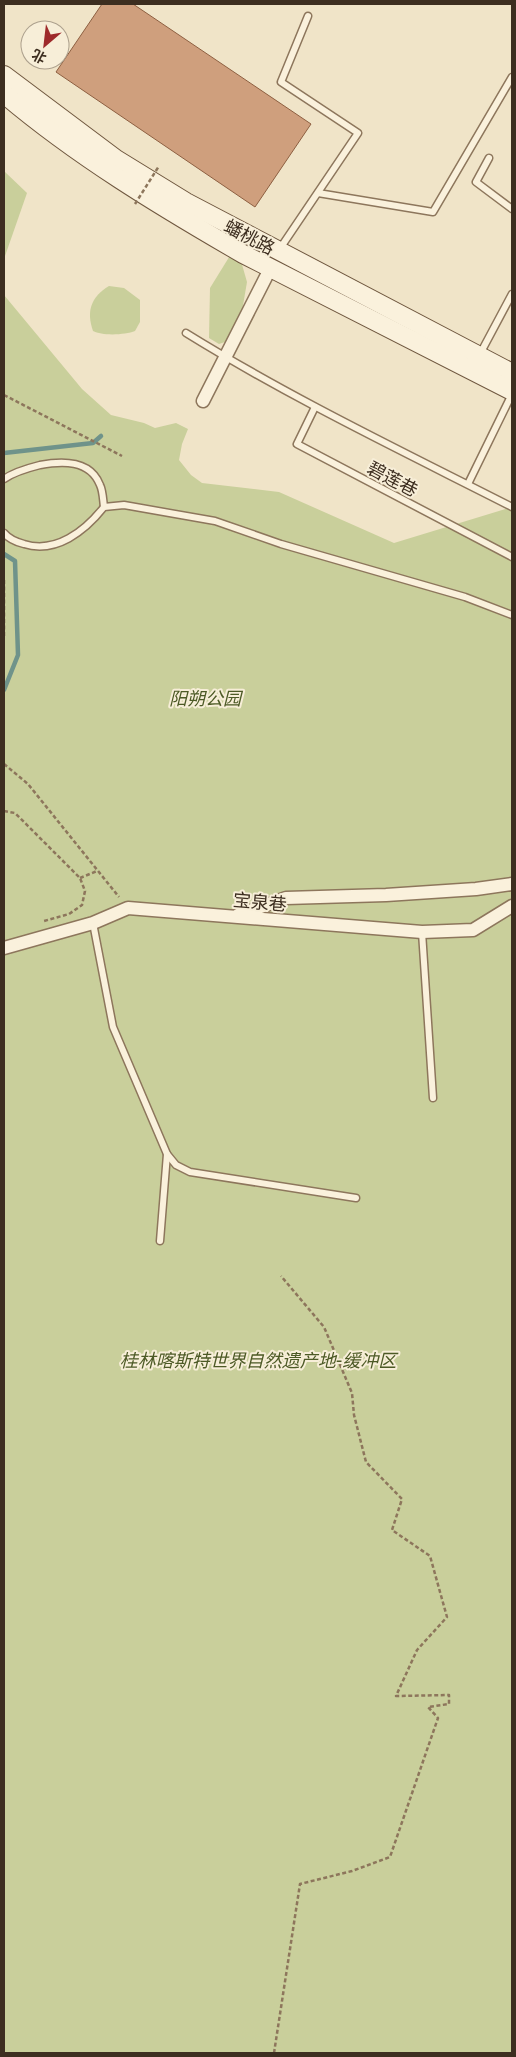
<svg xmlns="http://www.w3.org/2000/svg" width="516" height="2057" viewBox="0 0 516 2057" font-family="Literata,'Noto Sans SC',serif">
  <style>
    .green { fill: #c9cf9b }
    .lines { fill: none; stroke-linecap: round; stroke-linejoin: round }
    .stream { stroke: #6f938a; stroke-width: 4.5 }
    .building { fill: #cf9f7d; stroke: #8d5f41 }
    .service-casing { stroke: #8d765c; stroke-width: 9 }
    .minor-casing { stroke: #8d765c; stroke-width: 15 }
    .secondary-casing { stroke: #6f573f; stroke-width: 20 }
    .path { stroke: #8d765c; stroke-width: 2.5; stroke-dasharray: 4 2.5; stroke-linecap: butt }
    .service { stroke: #faf1dc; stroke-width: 6 }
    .minor { stroke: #faf1dc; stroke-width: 12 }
    .secondary { stroke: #faf1dc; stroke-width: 18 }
    .path-bridge { stroke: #8d765c; stroke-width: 2.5; stroke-dasharray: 4 2.5; stroke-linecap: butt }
    .labels { text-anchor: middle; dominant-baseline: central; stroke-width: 4; stroke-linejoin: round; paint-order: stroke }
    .street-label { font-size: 18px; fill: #3d2e20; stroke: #f7eed8 }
    .park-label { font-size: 18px; font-style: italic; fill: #4d5a26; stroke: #f7eed8 }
  </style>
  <rect width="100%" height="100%" fill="#f0e4c8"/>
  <!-- green -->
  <g class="green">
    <polygon points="4,171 27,193 4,259"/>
    <polygon points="231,254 241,261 247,282 241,317 228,341 219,344 209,338 210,288"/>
    <path d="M109,286L124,288L140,300V322L135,331C125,335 102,336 93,331C86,311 91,297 109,286Z"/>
    <polygon points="4,295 82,389 111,415 144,423 155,428 176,423 188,429 182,444 179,460 191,475 202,483 279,492 394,543 512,507 512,2053 4,2053"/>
  </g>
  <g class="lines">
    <!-- stream -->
    <g class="stream">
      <polyline points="4,453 93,443 101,436"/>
      <polyline points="4,554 15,561 18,655 4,690"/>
    </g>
  </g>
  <!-- building -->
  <polygon class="building" points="102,4 133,4 311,124 255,207 56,72"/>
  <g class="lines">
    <!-- service casing -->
    <g class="service-casing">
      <g id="service">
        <polyline points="489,158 476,182 512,209"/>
        <polyline points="318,193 433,212 512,77"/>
        <polyline points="279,250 358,133 281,82 308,16"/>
        <path d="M186,333C291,398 402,451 512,507"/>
        <polyline points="480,354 512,294"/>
        <polyline points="315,407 297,444 512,557"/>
        <path d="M4,479C14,472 28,468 40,465C61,461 90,459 100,485C103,491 103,500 104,507"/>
        <polyline points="468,484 512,394"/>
        <path d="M4,533C9,539 16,542 24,544C56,554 85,531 104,507L124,505L215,521L281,544L465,597L512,615"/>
        <polyline points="93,923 113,1027 167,1154 160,1241"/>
        <polyline points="422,932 433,1098"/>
        <polyline points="167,1154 176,1165 190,1172 356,1198"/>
      </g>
    </g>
    <!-- minor casing -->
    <g class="minor-casing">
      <g id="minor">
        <polyline points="203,401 271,267"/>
        <polyline points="238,915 286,898 386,895 476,889 512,884"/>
        <polyline points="4,948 93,923 128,908 422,932 473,930 512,906"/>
      </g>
    </g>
    <!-- secondary casing -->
    <g class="secondary-casing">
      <g id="secondary">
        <polyline points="4,75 116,159 186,202 512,373"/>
        <path d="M4,94C77,156 160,206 243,254L512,391"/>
      </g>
    </g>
    <!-- path -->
    <g class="path">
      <polyline points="4,395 122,456"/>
      <polyline points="4,580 4,638"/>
      <polyline points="4,764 28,784 119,897"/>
      <polyline points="4,811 15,813 80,878 85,891 82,905 69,914 44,921"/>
      <polyline points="80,878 97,871"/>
      <polyline points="274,2053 300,1884 352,1871 390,1857 438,1718 428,1707 449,1704 449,1695 396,1696 417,1650 447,1617 430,1556 392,1530 402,1499 366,1462 354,1415 352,1393 324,1327 281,1276"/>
    </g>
    <!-- service -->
    <use href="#service" class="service"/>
    <!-- minor -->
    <use href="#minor" class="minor"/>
    <!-- secondary -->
    <use href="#secondary" class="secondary"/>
    <!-- path-bridge -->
    <polyline class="path-bridge" points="135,204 159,166"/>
  </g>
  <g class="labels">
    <!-- street labels -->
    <g class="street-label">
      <text transform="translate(250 236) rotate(28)">蟠桃路</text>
      <text transform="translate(393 478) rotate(28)">碧莲巷</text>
      <text transform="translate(260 901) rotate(5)">宝泉巷</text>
    </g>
    <!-- park labels -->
    <g class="park-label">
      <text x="205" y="697">阳朔公园</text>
      <text x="258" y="1359">桂林喀斯特世界自然遗产地-缓冲区</text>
    </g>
  </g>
  <!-- border -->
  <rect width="516" height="2057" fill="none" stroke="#3d2e20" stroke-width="10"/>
  <!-- north arrow -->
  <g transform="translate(45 45) rotate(208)"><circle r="24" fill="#f7eed8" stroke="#ada18e"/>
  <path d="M0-4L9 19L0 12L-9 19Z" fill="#9e2a2b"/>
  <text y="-8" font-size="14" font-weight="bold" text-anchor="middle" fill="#3d2e20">北</text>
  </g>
</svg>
